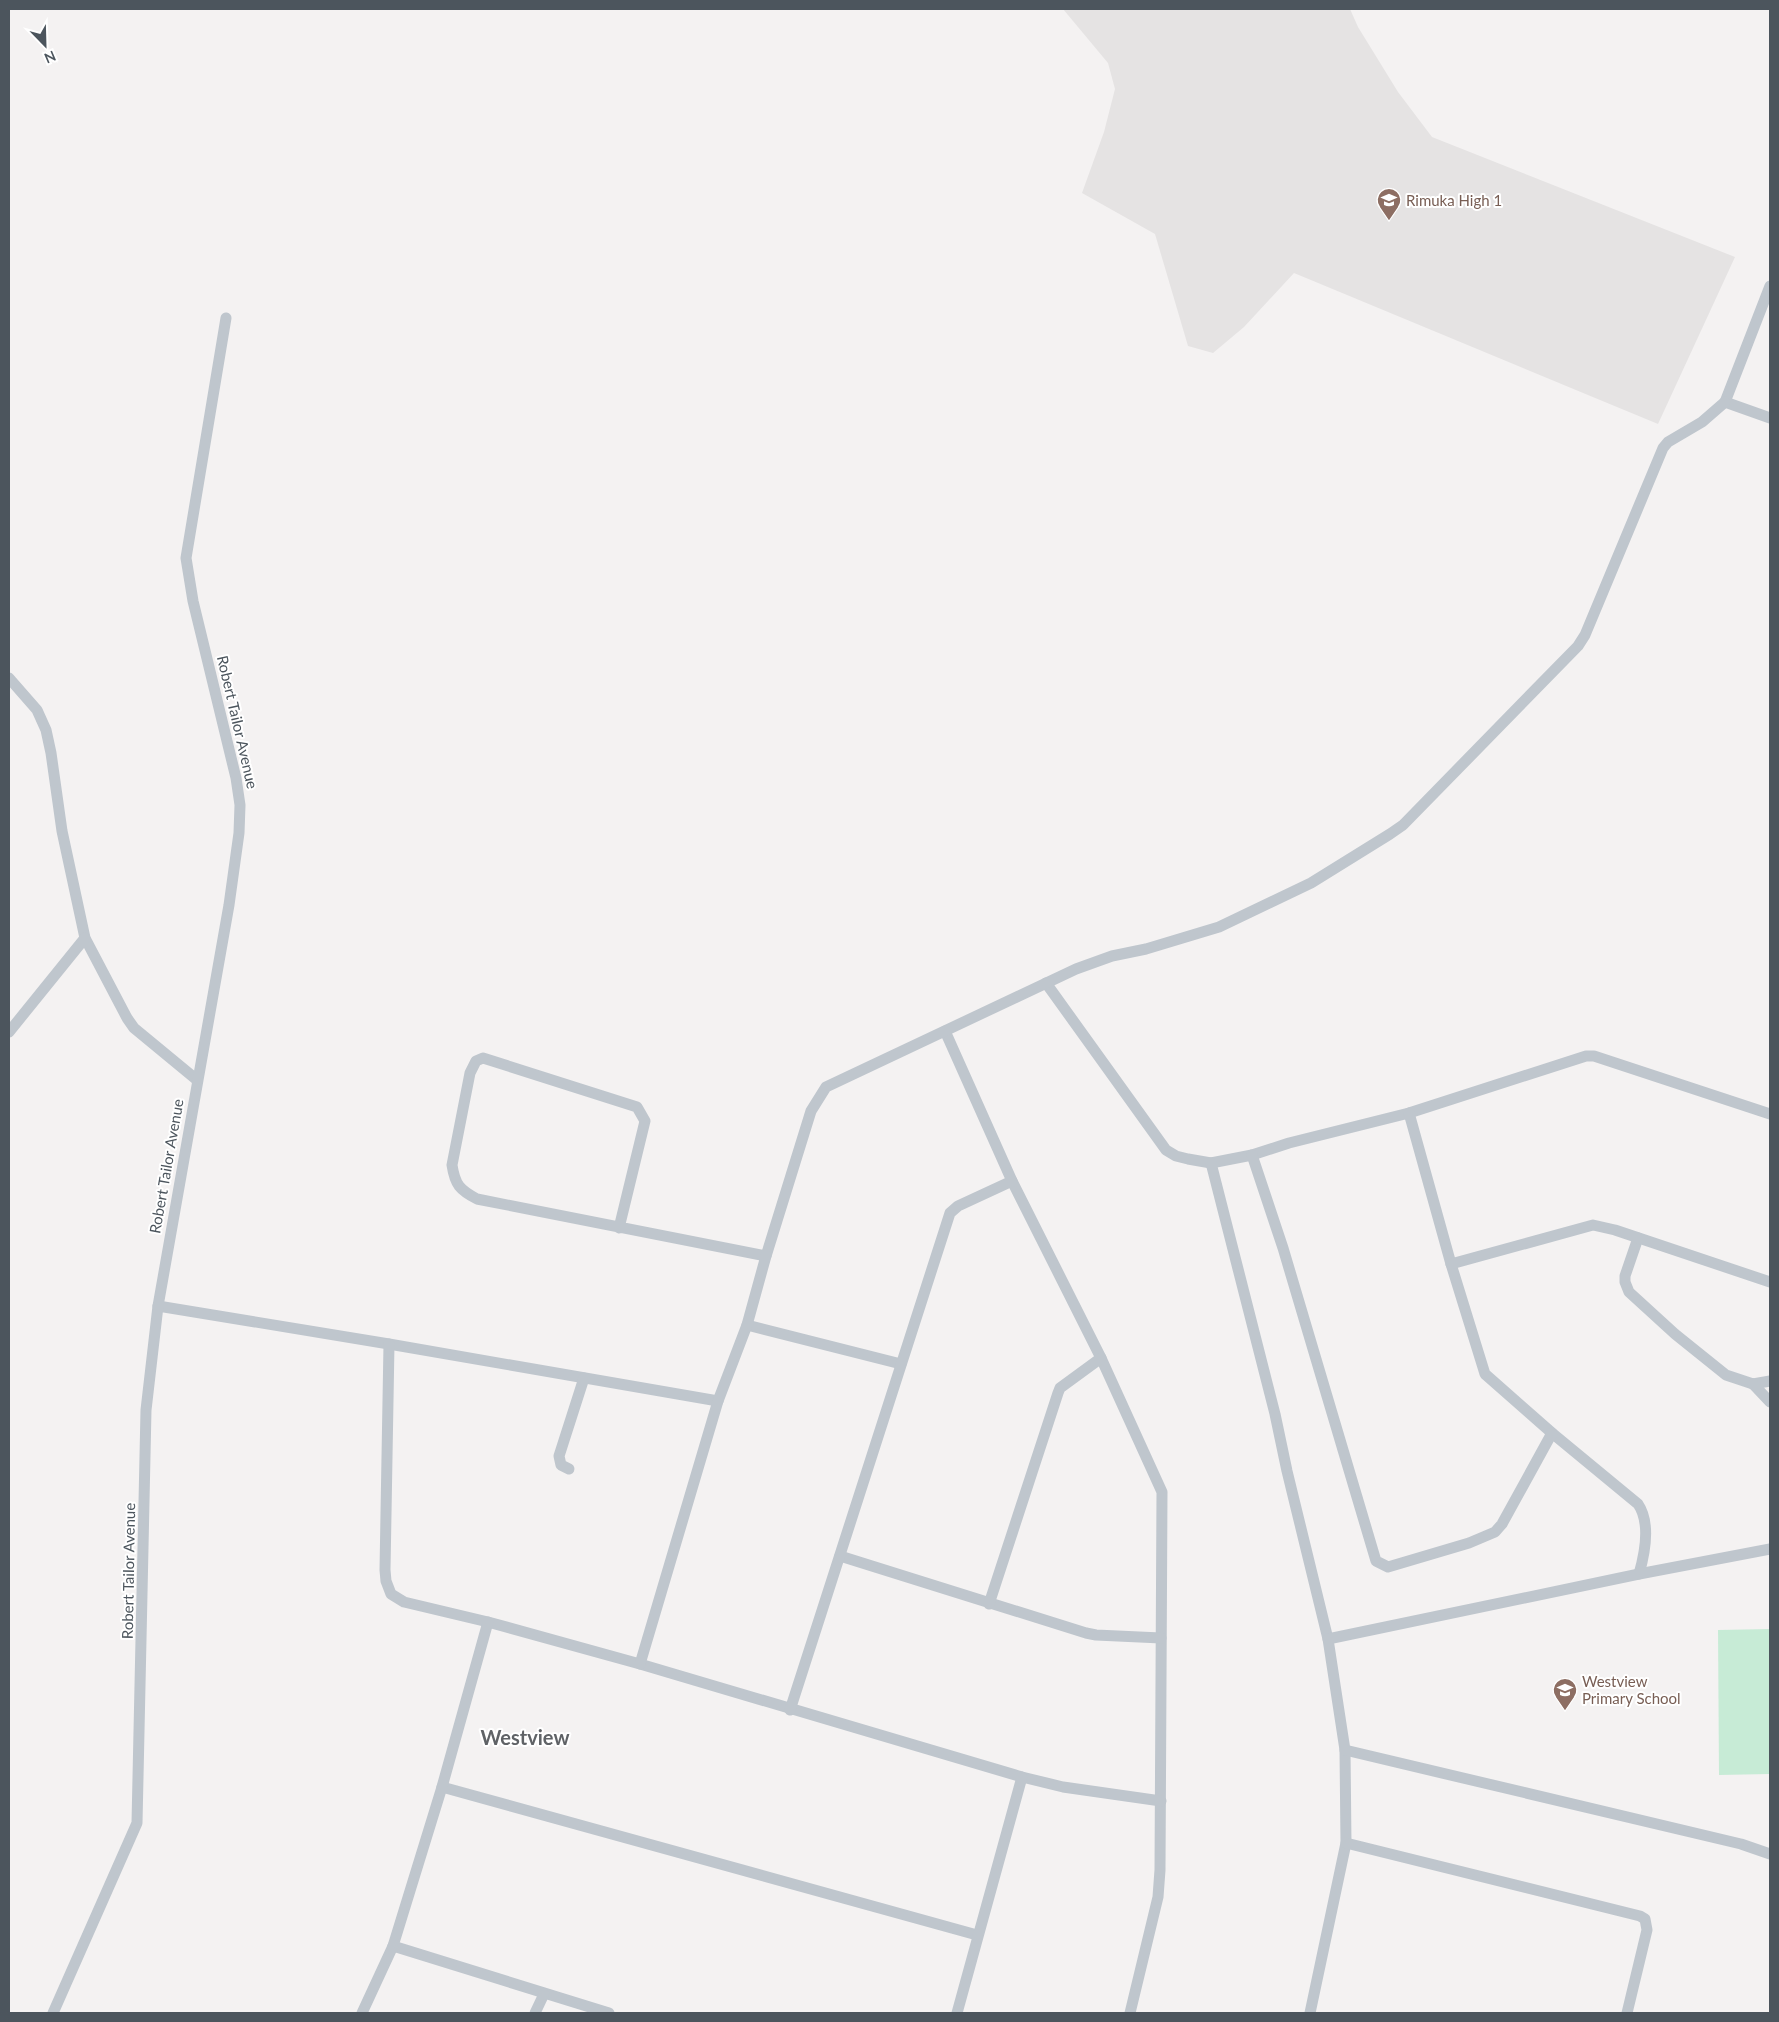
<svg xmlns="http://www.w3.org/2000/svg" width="1779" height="2022" viewBox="0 0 1779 2022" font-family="Lato,sans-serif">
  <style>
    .education { fill: #e5e3e3 }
    .green { fill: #c7ebd6 }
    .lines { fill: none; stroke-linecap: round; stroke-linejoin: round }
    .minor { stroke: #bfc6cd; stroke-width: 11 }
    .labels { text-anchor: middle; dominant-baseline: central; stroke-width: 4; stroke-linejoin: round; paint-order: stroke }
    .education-label { font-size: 15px; fill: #785e54; stroke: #fff; text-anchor: start }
    .street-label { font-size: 15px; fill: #4c555d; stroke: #fff }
    .district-label { font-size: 20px; font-weight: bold; fill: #5f6266; stroke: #fff }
  </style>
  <rect width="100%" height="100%" fill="#f4f2f2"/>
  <!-- education -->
  <polygon class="education" points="1063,9 1350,9 1358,27 1398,92 1432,137 1735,257 1658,424 1294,273 1244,327 1213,353 1188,346 1155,234 1082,193 1104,132 1115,89 1108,63"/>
  <!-- green -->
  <polygon class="green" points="1770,1629 1770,1774 1719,1775 1718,1630"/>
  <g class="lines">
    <!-- minor -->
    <g class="minor">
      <polyline points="1770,286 1725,402 1770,418"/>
      <polyline points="9,678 37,710 46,730 51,753 62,831 85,938 127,1018 134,1028 197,1080"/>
      <polyline points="1046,983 1166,1150 1176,1156 1188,1159 1211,1163 1252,1155 1289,1143 1409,1113 1586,1056 1594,1056 1770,1114"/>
      <polyline points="945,1031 1012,1181 1101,1358 1162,1492 1160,1870 1158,1897 1130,2013"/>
      <polyline points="9,1032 85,938"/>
      <path d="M1409,1113L1451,1264L1485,1374L1552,1433L1638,1504C1651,1523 1645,1553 1639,1574"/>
      <polyline points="1252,1155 1283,1248 1376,1561 1388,1567 1469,1543 1495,1532 1502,1524 1552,1433"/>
      <polyline points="1211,1163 1275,1414 1287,1471 1328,1639 1345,1750 1346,1843 1310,2013"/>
      <path d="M619,1228L645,1121L637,1107L483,1058L476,1061L470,1073L452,1165C455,1185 460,1190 477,1199L766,1256"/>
      <polyline points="1638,1238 1625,1276 1625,1282 1629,1292 1675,1334 1726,1375 1753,1384 1770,1381"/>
      <polyline points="1451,1264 1593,1225 1615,1230 1770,1282"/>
      <polyline points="158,1306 389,1344 718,1401"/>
      <polyline points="747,1325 901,1364"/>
      <polyline points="389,1344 385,1570 386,1581 391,1594 404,1602 488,1622 640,1664 1022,1777 1063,1787 1161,1801"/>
      <polyline points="1753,1384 1770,1402"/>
      <polyline points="569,1469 561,1465 559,1456 584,1378"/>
      <polyline points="840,1556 1086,1633 1096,1635 1161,1638"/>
      <polyline points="989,1604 1058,1393 1060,1388 1101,1358"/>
      <polyline points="1328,1639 1639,1574 1770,1549"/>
      <polyline points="640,1664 718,1401 747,1325 766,1256 811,1111 826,1087 1076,969 1112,956 1146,949 1219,927 1311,883 1390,834 1403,825 1578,646 1585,635 1663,448 1668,442 1702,422 1725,402"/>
      <polyline points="790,1710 950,1213 958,1206 1012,1181"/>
      <polyline points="1345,1750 1741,1844 1770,1854"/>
      <polyline points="442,1787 977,1935"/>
      <polyline points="1346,1843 1640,1916 1645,1919 1647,1930 1627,2013"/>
      <polyline points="393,1946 609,2013"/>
      <polyline points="53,2013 137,1823 146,1410 158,1306 229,905 239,833 240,805 236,778 193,601 186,558 226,318"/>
      <polyline points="362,2013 393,1946 442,1787 488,1622"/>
      <polyline points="535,2013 544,1994"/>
      <polyline points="957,2013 1022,1777"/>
    </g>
  </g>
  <!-- icons -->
  <defs>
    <g id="school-pin" transform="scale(1.25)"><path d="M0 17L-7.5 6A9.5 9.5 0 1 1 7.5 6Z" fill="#8d6e63" stroke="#fff"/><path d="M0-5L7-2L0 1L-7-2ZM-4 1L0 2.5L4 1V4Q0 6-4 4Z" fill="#fff"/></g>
  </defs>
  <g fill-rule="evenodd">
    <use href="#school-pin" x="1389" y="200"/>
    <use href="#school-pin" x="1565" y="1690"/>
  </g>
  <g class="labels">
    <!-- education labels -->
    <g class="education-label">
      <text x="1406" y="200">Rimuka High 1</text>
      <text x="1582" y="1681">Westview<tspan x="1582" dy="17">Primary School</tspan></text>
    </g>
    <!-- street labels -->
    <g class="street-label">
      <text transform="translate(238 722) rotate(77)">Robert Tailor Avenue</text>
      <text transform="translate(166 1166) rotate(-80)">Robert Tailor Avenue</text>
      <text transform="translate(128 1571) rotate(-89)">Robert Tailor Avenue</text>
    </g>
    <!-- district labels -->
    <g class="district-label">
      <text x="525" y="1737">Westview</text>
    </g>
  </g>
  <!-- border -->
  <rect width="1779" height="2022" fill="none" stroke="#4c555d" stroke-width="20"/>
  <!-- north arrow -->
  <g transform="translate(45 45) rotate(157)" stroke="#ffffff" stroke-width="4" paint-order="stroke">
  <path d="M0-4L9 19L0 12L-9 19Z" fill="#4c555d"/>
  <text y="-8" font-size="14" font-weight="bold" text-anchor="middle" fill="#4c555d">N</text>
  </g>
</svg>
